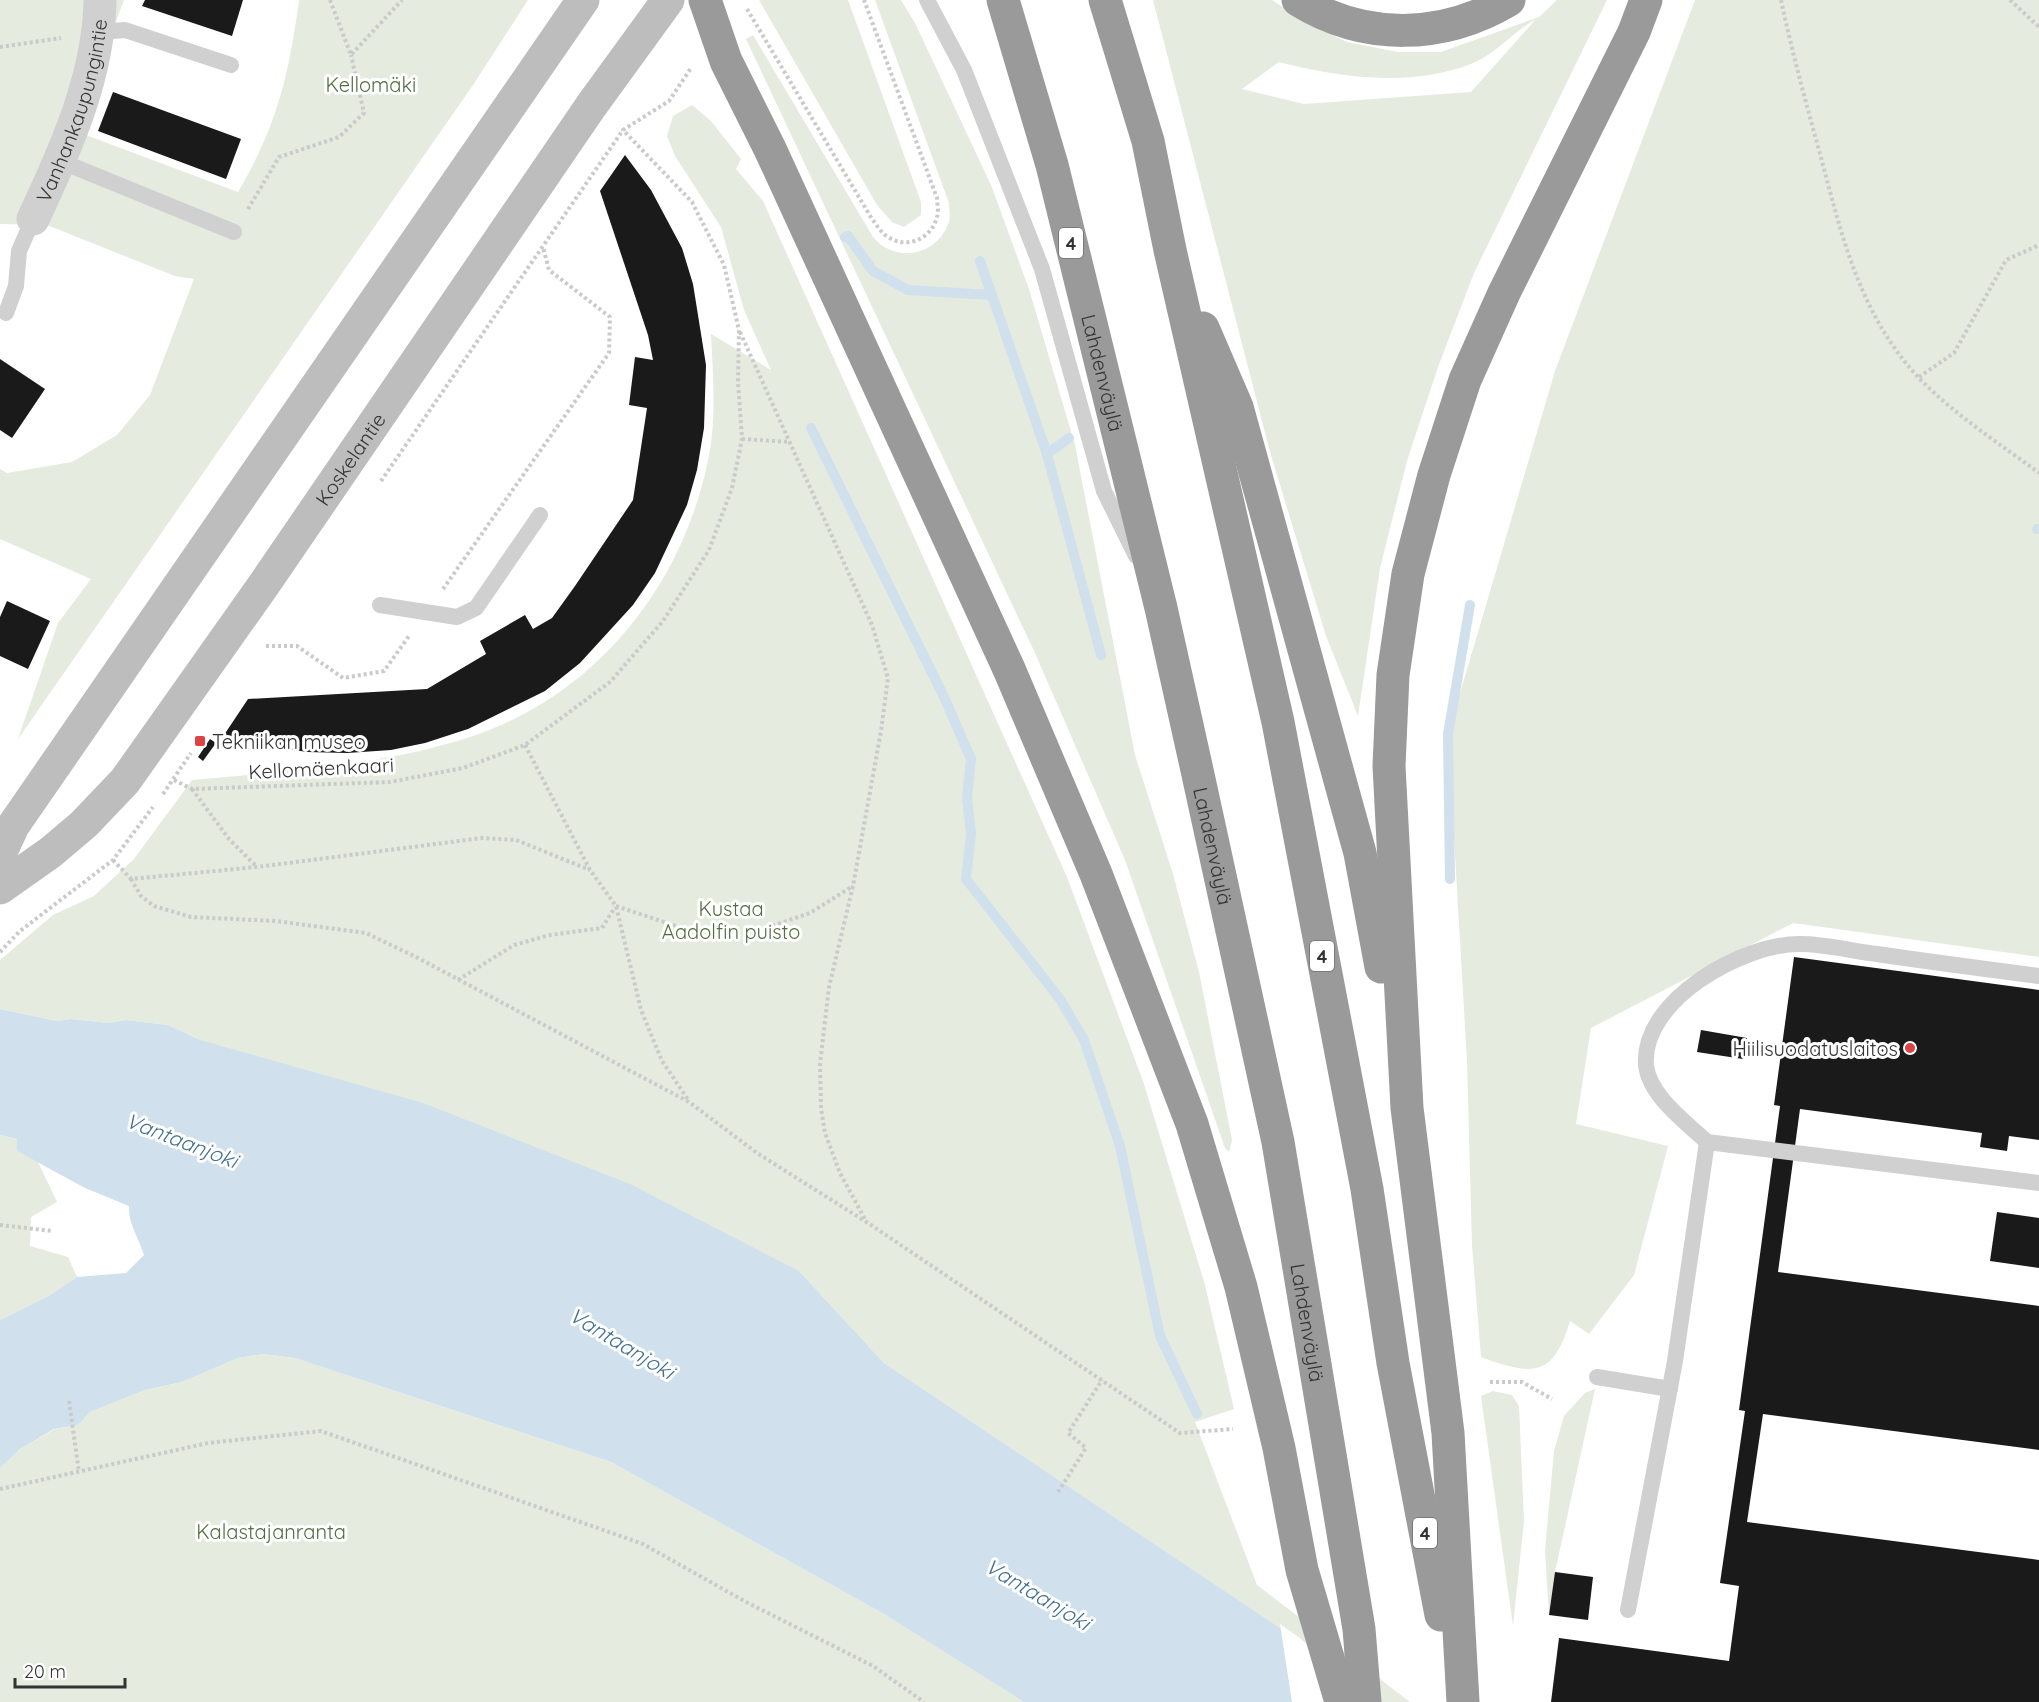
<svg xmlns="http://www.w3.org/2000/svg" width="2039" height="1702" viewBox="0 0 2039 1702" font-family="Quicksand,sans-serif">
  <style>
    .green { fill: #e5ebdf; fill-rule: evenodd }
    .water { fill: #d0e0ec }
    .pier { fill: #fff }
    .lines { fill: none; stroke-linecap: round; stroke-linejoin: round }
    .stream { stroke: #d0e0ec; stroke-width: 10 }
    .building { fill: #1a1a1a }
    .path { stroke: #cacaca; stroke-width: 4; stroke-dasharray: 3 3; stroke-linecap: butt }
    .lane { stroke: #d0d0d0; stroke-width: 16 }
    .street { stroke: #d0d0d0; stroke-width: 33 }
    .secondary { stroke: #bdbdbd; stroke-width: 33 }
    .highway { stroke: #9a9a9a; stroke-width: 33 }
    .poi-dot { fill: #dd4245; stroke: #fff; stroke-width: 2 }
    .labels { text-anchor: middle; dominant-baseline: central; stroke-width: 6; stroke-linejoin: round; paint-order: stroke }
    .shield { fill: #fff; stroke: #707070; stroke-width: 1.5 }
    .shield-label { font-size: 18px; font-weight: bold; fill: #333 }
    .park-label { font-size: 20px; fill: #536d41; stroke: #fff }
    .street-label { font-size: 20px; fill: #333; stroke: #fff }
    .poi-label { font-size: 20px; fill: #333; stroke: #fff; text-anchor: start }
    .water-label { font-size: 21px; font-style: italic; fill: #436f92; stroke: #fff }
  </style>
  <rect width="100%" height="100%" fill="#fff"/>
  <!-- green -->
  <g class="green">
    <path d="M0,0H124L75,131L238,192C277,126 289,75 299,0H528L473,85L18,739L58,623L91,579L0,539V469L7,473L72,462L117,435L150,395L194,279L175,276L47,225L0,224Z"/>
    <polygon points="759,0 848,0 921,202 921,215 904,227 892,222 877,205"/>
    <path d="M875,0H901L915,23L991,185L1029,289L1075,445L1135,755L1173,874L1199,972L1232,1140L1229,1152L1225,1148L1125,860L1035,653L746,39L753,35L873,237C896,264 937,256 949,222C951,216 949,208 949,203Z"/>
    <path d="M1153,0H1272L1307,23L1347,42L1398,52H1441L1539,17L1557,0H1607L1474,273L1438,367L1407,461L1380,568L1358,716L1326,636L1270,452ZM1536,19L1471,92L1304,104L1242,89L1279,62C1340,78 1411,87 1471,64C1495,55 1514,31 1536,19Z"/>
    <path d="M1695,0H2039V957L1793,923L1591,1028L1576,1124L1668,1146L1634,1275L1589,1334L1570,1321C1553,1378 1533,1376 1481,1357L1472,1245L1467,1061L1448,734L1555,371Z"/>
    <path d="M692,105L711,121L741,159L736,169L763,201L1067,877L1144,1084L1205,1285L1234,1409L1195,1422L1257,1585L1410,1702H1363L1298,1640L884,1363L799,1271L200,1040L168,1025L126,1020L109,1023L71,1019L57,1021L0,1009V960L53,915L94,896L134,859L192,780C285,771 381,766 470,737C593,697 680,590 707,465C717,423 713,377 711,334L771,370L744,310L721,227L675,156L667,136L673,116Z"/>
    <polygon points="0,1135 17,1139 17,1151 38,1162 57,1202 31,1217 30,1246 68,1257 77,1277 50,1295 0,1320"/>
    <polygon points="263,1354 295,1358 611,1462 884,1614 1024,1702 0,1702 0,1468 20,1449 55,1429 78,1425 90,1412 145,1390 182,1382 238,1358"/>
    <polygon points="1595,1389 1555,1572 1549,1615 1545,1551 1554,1451 1564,1416 1585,1393"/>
    <polygon points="1493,1391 1512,1395 1519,1406 1524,1521 1513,1626 1481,1396"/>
  </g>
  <!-- water -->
  <path class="water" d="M0,1009L57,1021L71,1019L109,1023L126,1020L168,1025L200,1040L423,1103L630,1184L799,1271L884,1363L1298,1640L1363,1702H1024L884,1614L611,1462L295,1358L263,1354L238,1358L182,1382L145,1390L90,1412L78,1425L54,1429L20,1449L0,1468V1320L50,1295L77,1277L126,1273L144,1255C139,1238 128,1224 129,1206L85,1188L17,1151V1139L0,1135Z"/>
  <!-- pier -->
  <polygon class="pier" points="1280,1624 1300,1638 1366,1702 1292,1702"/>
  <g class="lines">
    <!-- stream -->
    <g class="stream">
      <polyline points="845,237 848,236 873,271 908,290 992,295"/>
      <polyline points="980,261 1047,454 1069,438"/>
      <polyline points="811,428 944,697 971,759 967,798 971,834 966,879 1060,999 1084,1040 1120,1146 1160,1336 1197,1414"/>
      <polyline points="1047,454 1101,655"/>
      <polyline points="2037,529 2039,529"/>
      <polyline points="1450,879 1448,734 1470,605"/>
    </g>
  </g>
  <!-- building -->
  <g class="building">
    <polygon points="145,0 243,0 232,36 142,6"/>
    <polygon points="113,92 241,139 226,179 98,131"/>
    <polygon points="625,155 651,190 682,248 693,284 706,365 704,428 697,470 687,505 655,573 633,605 580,663 545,691 468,729 425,743 391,750 347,753 307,752 250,743 224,735 248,699 427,689 486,654 480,641 525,615 533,629 552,618 575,586 633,500 647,408 629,405 635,357 653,360 648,335 600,191"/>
    <polygon points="0,359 45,389 12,438 0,430"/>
    <polygon points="7,601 50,621 28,669 0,656 0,617"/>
    <polygon points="210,739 216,743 203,761 198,757"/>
    <polygon points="1794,957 2039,990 2039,1140 2009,1136 2007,1151 1980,1147 1982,1133 1800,1109 1778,1272 2039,1306 2039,1450 1763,1414 1747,1522 2039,1560 2039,1702 1551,1702 1559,1638 1729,1661 1739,1586 1720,1583 1745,1411 1739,1410 1780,1106 1774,1105"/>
    <polygon points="1701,1030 1747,1038 1743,1059 1697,1052"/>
    <polygon points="1997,1212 2039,1218 2039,1268 1990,1261"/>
    <polygon points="1555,1572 1593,1577 1588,1620 1549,1615"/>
  </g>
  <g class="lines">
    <!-- path -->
    <g class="path">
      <polyline points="330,0 351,55 402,0"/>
      <path d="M1781,0C1792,52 1806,103 1820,154C1842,236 1859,313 1918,377C1952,413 2000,444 2039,473"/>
      <polyline points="2010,0 2039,27"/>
      <path d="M747,9L872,219C876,224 881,233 888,237C906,249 931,240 937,217C939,212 937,204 937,198L864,0"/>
      <polyline points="0,47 61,38"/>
      <polyline points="248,209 279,157 339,137 364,113 351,55"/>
      <polyline points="740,332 872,625 888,678 881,731 853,886 829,987 820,1064 821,1108 825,1133 840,1173 867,1223"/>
      <polyline points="1919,377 1954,353 2006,260 2039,245"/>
      <polyline points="742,439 790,442"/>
      <polyline points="381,481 623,130 669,101 691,68"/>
      <polyline points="443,589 609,353 610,317 549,270 543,247"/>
      <polyline points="266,646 297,646 343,678 384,671 409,636"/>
      <polyline points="525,745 590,870 616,906 641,1010 662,1061 689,1101"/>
      <polyline points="174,780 192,789 390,782 463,768 525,745 610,682 663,621 709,550 732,488 742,439 738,382 739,330 724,265 692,202 622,129"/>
      <polyline points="192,789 229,839 256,866"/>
      <polyline points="163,794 191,753"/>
      <polyline points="113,860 131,879 257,867 482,838 516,840 590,870"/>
      <polyline points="131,879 141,896 154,906 191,917 276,921 366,933 418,958 689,1102 757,1153 868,1223 1180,1433 1233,1429"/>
      <polyline points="616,906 697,933 725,935 760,930 810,913 853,886"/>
      <polyline points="0,952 20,931 113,860 153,807"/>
      <polyline points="458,980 514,945 550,935 602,928 615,907"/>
      <polyline points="0,1225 52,1231"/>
      <polyline points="1490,1382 1522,1382 1552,1399"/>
      <polyline points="69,1401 79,1472"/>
      <polyline points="0,1489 208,1443 321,1431 643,1544 746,1602 873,1666 924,1702"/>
      <polyline points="1058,1492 1086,1448 1068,1433 1102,1380"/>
    </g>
    <!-- lane -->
    <g class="lane">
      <polyline points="927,0 964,70 1042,269 1104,491 1136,556"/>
      <polyline points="100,32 125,30 231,65"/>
      <polyline points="60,161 234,232"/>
      <polyline points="6,313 16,286 19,251 33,219"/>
      <polyline points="380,605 457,617 476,608 540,515"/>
      <path d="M1707,1142C1687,1123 1649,1096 1646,1065C1641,1000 1744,943 1800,944C1825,944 1852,951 1877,954C1931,962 1985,969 2039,976"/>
      <polyline points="1597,1377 1670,1389"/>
      <polyline points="1628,1610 1675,1361 1707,1142 2039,1183"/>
    </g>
    <!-- street -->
    <path class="street" id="s1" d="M33,219C65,151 99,76 100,0"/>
    <!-- secondary -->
    <g class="secondary">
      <polyline points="0,854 13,826 583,0"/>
      <path id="s2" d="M0,888L51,852L84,824L125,781L265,583L591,106L668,0"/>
    </g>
    <!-- highway -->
    <g class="highway">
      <polyline points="705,0 726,61 770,149 1009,669 1096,874 1192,1124 1241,1287 1279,1448 1302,1570 1341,1702"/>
      <path id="s3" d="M1003,0L1052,165L1161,608L1197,770L1278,1142L1359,1629L1365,1702"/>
      <polyline points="1105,0 1148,141 1170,250 1278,722 1367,1189 1393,1363 1441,1615"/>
      <path d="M1298,0C1364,41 1442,40 1509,0"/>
      <polyline points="1203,328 1237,407 1360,853 1381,967"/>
      <polyline points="1463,1702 1448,1433 1407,1108 1389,766 1393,675 1408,574 1434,475 1465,380 1504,293 1634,32 1646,0"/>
    </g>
  </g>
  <!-- markers -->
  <g class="poi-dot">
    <rect x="194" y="735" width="12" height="12" rx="3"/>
    <circle cx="1910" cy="1048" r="6"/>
  </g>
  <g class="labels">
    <!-- shield labels -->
    <g class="shield">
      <rect x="1059" y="228" width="24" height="30" rx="4.5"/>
      <rect x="1310" y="941" width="24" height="30" rx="4.5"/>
      <rect x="1413" y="1518" width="24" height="30" rx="4.5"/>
    </g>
    <g class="shield-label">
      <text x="1071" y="243">4</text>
      <text x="1322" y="956">4</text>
      <text x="1425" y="1533">4</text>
    </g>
    <!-- park labels -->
    <g class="park-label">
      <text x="371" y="84">Kellomäki</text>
      <text x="731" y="908">Kustaa<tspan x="731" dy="23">Aadolfin puisto</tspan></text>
      <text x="271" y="1531">Kalastajanranta</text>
    </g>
    <!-- street labels -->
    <g class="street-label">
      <text stroke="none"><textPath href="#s1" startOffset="116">Vanhankaupungintie</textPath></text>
      <text stroke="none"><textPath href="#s3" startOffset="386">Lahdenväylä</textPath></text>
      <text stroke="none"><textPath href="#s2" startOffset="558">Koskelantie</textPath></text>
      <text transform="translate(321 768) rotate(-3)">Kellomäenkaari</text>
      <text stroke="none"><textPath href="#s3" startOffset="872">Lahdenväylä</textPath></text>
      <text stroke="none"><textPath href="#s3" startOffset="1358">Lahdenväylä</textPath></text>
    </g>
    <!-- poi labels -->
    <g class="poi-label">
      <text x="212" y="741">Tekniikan museo</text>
      <text x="1898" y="1048" text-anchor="end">Hiilisuodatuslaitos</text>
    </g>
    <!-- water labels -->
    <g class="water-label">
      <text transform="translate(182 1140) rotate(21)">Vantaanjoki</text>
      <text transform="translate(622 1343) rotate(31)">Vantaanjoki</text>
      <text transform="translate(1038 1594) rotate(31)">Vantaanjoki</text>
    </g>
  </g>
  <!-- scale -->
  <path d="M15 1678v9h110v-9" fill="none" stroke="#333333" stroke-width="3"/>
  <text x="24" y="1678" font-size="18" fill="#333333" stroke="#ffffff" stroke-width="4.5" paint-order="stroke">20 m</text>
</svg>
